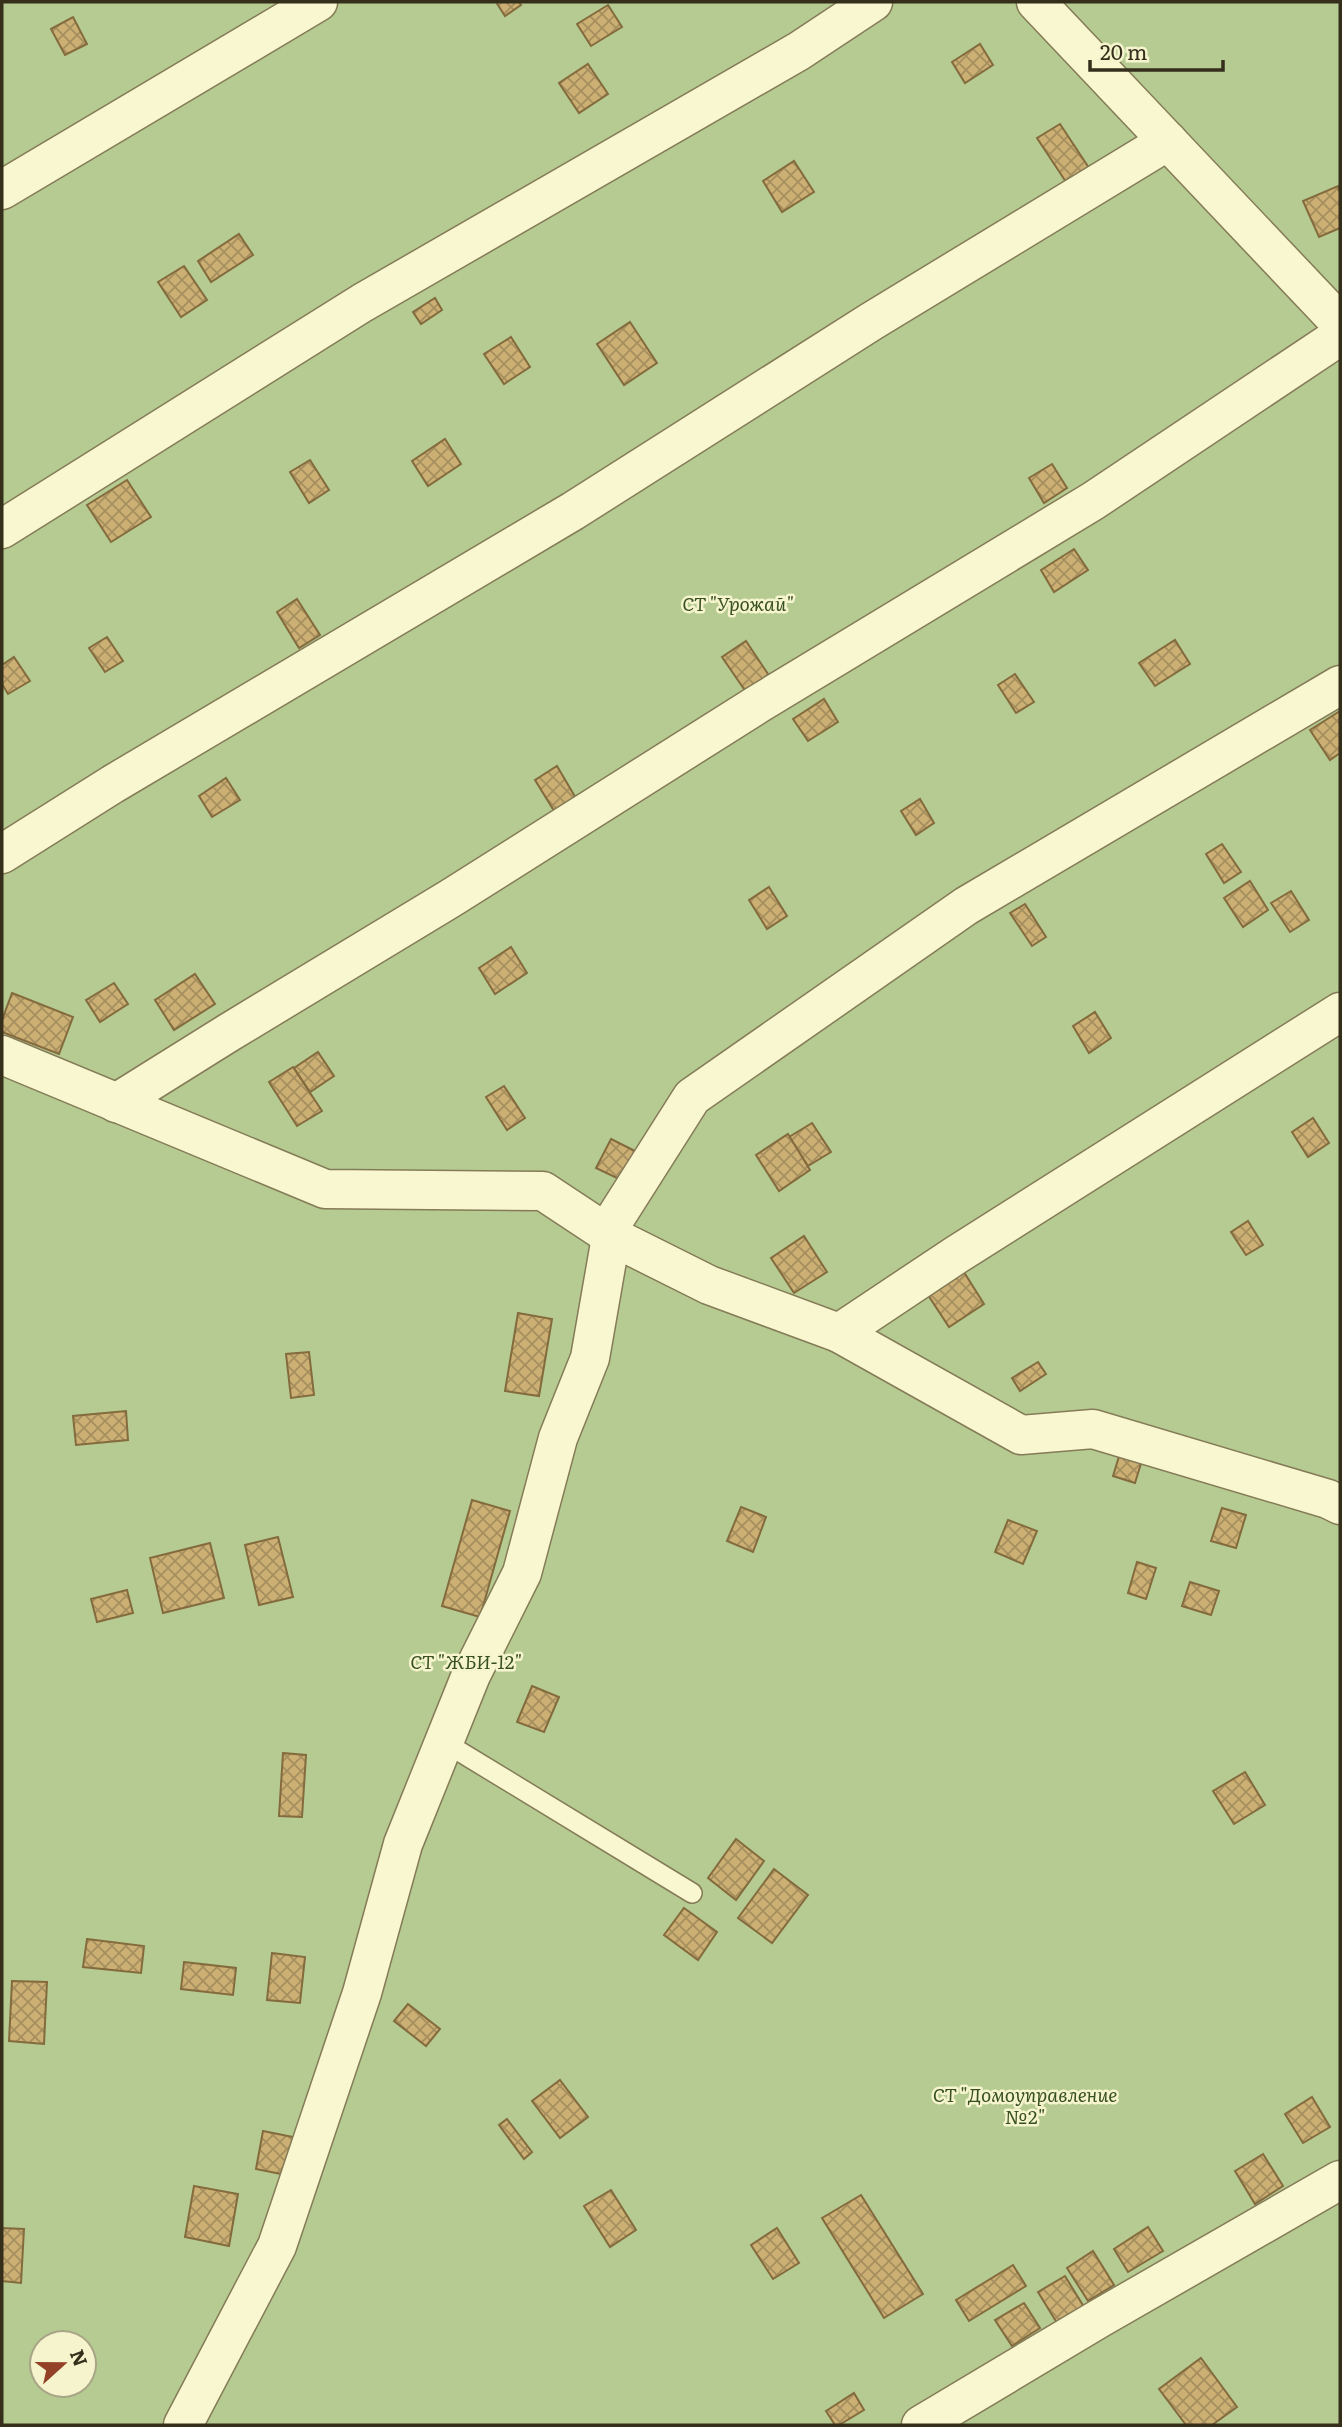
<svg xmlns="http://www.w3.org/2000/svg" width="1342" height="2427" viewBox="0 0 1342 2427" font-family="Literata,serif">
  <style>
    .green { fill: #b5cb92; fill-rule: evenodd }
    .building { fill: url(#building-cross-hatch); stroke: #846b3d; stroke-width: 2 }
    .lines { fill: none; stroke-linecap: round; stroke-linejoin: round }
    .lane-casing { stroke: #857b57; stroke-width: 22 }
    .street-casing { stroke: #857b57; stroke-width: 41 }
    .lane { stroke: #f8f7d0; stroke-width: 19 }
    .street { stroke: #f8f7d0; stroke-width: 38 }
    .labels { text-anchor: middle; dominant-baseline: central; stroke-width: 5; stroke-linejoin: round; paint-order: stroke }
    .park-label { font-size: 19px; font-style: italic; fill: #395122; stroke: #f5f4cd }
  </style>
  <defs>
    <pattern id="building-cross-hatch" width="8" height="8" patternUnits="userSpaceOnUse" patternTransform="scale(1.75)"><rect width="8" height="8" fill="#ccaf73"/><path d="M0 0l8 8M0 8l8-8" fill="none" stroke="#a68f5e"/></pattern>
  </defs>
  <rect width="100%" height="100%" fill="#edebbd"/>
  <!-- green -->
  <path class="green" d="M2,2H1340V2425H2ZM42,2343H84V2385H42Z"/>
  <!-- building -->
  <g class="building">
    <polygon points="496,2 519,2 521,5 505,16"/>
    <polygon points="608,5 622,27 591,46 577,24"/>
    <polygon points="73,17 87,44 65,55 51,29"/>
    <polygon points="980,44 993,65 965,83 952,62"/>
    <polygon points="588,64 608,94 579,113 559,83"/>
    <polygon points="1060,124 1091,171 1068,185 1037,138"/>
    <polygon points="794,161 814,192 782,212 763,181"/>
    <polygon points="1338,186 1340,192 1340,228 1319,237 1303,201"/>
    <polygon points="239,234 253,255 211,282 198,261"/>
    <polygon points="184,266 207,300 181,317 158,282"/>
    <polygon points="435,298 442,310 421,324 413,312"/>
    <polygon points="630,322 657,363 624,385 597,344"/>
    <polygon points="511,337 530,367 504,384 484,354"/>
    <polygon points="445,439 461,464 428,486 412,461"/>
    <polygon points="310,460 329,490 309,503 290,472"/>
    <polygon points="1052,464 1067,488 1044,503 1029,478"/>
    <polygon points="127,480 151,517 111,542 87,505"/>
    <polygon points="1074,549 1088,570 1054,592 1041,570"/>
    <polygon points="297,599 320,635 299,648 277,612"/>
    <polygon points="107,637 123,661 105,672 89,648"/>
    <polygon points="1175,640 1190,664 1155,686 1139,663"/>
    <polygon points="746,641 770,677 746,692 722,657"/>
    <polygon points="14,657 30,681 8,694 2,684 2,665"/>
    <polygon points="1015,674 1034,702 1016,713 998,685"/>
    <polygon points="824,699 838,722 808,741 793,719"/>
    <polygon points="1340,711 1340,753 1330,760 1310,730"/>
    <polygon points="557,766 577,800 556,814 535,780"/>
    <polygon points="226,778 240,800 212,817 199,796"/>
    <polygon points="920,799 934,823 916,835 901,811"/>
    <polygon points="1222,844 1241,872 1224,883 1206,854"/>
    <polygon points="1250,881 1268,910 1243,927 1224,898"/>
    <polygon points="769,887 787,916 767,929 749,900"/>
    <polygon points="1291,891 1309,920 1290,932 1271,903"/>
    <polygon points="1025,904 1046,937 1032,946 1010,913"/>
    <polygon points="511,947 527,973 495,994 479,968"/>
    <polygon points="195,974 215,1004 174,1030 155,1000"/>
    <polygon points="114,983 128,1004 100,1022 86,1000"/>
    <polygon points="12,993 73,1017 59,1054 2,1032 2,1020"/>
    <polygon points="1095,1012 1111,1038 1089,1053 1073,1026"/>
    <polygon points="318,1052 334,1076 310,1092 294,1068"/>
    <polygon points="293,1067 322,1111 297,1126 269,1082"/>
    <polygon points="504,1086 525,1118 507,1130 486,1097"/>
    <polygon points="1313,1118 1329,1143 1308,1157 1292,1132"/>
    <polygon points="812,1123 831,1152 808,1166 789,1137"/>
    <polygon points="788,1134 810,1170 779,1191 756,1155"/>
    <polygon points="611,1139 635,1151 621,1180 596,1168"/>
    <polygon points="1248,1221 1263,1245 1246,1255 1231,1232"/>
    <polygon points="804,1236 827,1272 794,1293 771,1258"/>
    <polygon points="962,1269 984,1304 949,1327 926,1292"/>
    <polygon points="518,1313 552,1319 539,1396 505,1391"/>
    <polygon points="309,1352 314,1395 291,1398 286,1354"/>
    <polygon points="1038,1362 1046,1374 1020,1391 1012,1378"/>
    <polygon points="126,1411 128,1440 76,1445 73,1416"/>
    <polygon points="1121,1450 1143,1457 1135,1483 1113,1476"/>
    <polygon points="472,1500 510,1511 480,1617 442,1606"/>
    <polygon points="741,1507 766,1517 753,1552 727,1541"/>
    <polygon points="1222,1508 1246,1515 1236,1548 1211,1541"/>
    <polygon points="1008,1520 1037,1531 1023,1564 995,1552"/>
    <polygon points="278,1537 293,1597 259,1605 245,1545"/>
    <polygon points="210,1543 224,1598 163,1613 150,1558"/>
    <polygon points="1137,1562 1156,1568 1146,1599 1128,1593"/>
    <polygon points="1190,1582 1219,1591 1211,1615 1182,1606"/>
    <polygon points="127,1590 133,1613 97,1622 91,1599"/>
    <polygon points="532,1686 559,1697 544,1732 517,1722"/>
    <polygon points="283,1753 306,1755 302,1817 279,1816"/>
    <polygon points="1245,1772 1265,1805 1234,1824 1213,1791"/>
    <polygon points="736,1839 764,1861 736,1900 708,1878"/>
    <polygon points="774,1869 808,1895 772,1943 738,1918"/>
    <polygon points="684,1908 717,1932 698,1960 664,1935"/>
    <polygon points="87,1939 144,1946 141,1973 83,1967"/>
    <polygon points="272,1953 305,1957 300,2003 267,2000"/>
    <polygon points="184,1962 236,1968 233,1995 181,1989"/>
    <polygon points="12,1981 47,1982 44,2044 9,2041"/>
    <polygon points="408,2004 440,2029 426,2046 394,2021"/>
    <polygon points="560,2080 588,2117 560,2138 532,2101"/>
    <polygon points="1312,2097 1330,2127 1303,2143 1285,2114"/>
    <polygon points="507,2119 532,2152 524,2159 499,2125"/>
    <polygon points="263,2131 298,2138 291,2176 256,2169"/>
    <polygon points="1263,2154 1283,2186 1255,2204 1235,2171"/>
    <polygon points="194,2186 238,2194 229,2246 185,2237"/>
    <polygon points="611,2190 636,2230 610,2247 584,2206"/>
    <polygon points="861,2195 923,2294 884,2318 822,2218"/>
    <polygon points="1148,2227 1163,2251 1128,2272 1114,2249"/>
    <polygon points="2,2228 24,2229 21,2283 2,2281"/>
    <polygon points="777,2228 799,2263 773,2279 751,2245"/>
    <polygon points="1093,2251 1114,2285 1088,2301 1067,2268"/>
    <polygon points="1013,2265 1026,2286 969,2321 956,2300"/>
    <polygon points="1065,2276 1084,2307 1057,2323 1038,2292"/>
    <polygon points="1024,2303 1040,2328 1012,2346 995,2320"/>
    <polygon points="1201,2358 1237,2407 1212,2425 1186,2425 1159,2389"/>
    <polygon points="854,2393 864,2410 839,2425 835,2425 826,2411"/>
  </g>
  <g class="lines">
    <!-- lane casing -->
    <g class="lane-casing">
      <polyline id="lane" points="444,1742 692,1893"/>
    </g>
    <!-- street casing -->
    <g class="street-casing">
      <g id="street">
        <polyline points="1036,2 1340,323"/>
        <polyline points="2,190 318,2"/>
        <polyline points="2,529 362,303 799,51 873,2"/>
        <polyline points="2,854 113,784 573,511 872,321 1168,141"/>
        <polyline points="2,1055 325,1189 543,1191 611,1236 709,1285 839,1333 956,1255 1340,1012"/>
        <polyline points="116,1103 228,1033 451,898 758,704 1093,501 1340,336"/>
        <polyline points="839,1333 1021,1435 1093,1429 1328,1499 1340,1505"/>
        <polyline points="183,2425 277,2246 362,1993 403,1844 471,1675 522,1573 558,1438 590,1358 614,1220 692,1097 966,906 1340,685"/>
        <polyline points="921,2425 1100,2318 1340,2180"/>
      </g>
    </g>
    <!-- lane -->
    <use href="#lane" class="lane"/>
    <!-- street -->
    <use href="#street" class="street"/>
  </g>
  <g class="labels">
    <!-- park labels -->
    <g class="park-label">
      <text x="738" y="603">СТ "Урожай"</text>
      <text x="466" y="1661">СТ "ЖБИ-12"</text>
      <text x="1025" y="2094">СТ "Домоуправление<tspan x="1025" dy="22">№2"</tspan></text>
    </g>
  </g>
  <!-- border -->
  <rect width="1342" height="2427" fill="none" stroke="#342e1b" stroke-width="7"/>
  <!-- north arrow -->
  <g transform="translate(63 2364) rotate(69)"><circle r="33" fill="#f5f4cd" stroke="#a8a586" stroke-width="2"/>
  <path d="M0-5L12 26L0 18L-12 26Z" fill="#944227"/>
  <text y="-10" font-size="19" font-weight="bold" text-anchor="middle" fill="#342e1b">N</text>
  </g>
  <!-- scale -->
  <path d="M1090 60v10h133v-10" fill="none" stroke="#342e1b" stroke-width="3.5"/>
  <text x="1100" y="60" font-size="21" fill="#342e1b" stroke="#f5f4cd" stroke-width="5" paint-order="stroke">20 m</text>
</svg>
